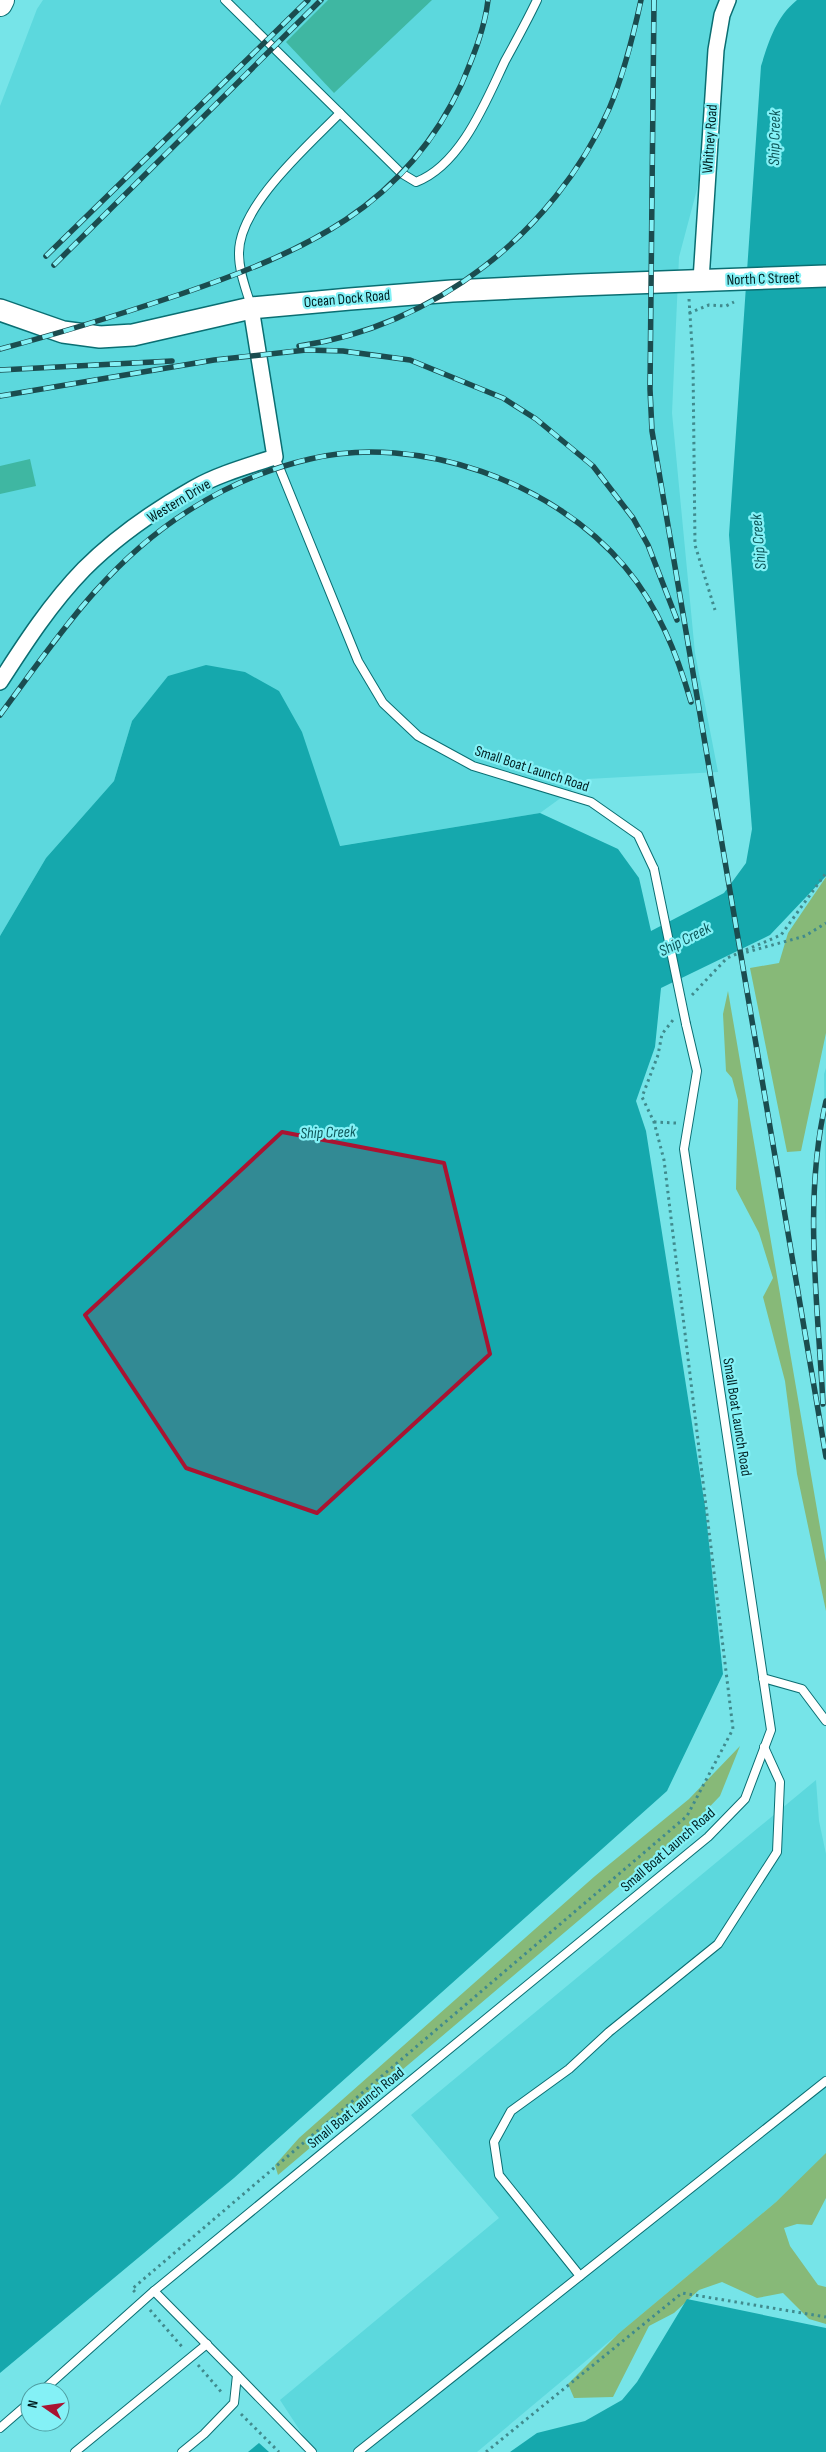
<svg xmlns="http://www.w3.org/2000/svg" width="826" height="2452" viewBox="0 0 826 2452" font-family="'Sofia Sans Condensed',sans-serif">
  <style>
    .built { fill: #5cd8dd }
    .green { fill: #87b978 }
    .water { fill: #15a8ad }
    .building { fill: #3fb7a2 }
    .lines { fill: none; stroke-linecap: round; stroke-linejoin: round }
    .lane-casing { stroke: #0a6e72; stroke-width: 10 }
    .street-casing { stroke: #0a6e72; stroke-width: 18 }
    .secondary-casing { stroke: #0a6e72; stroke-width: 24 }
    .primary-casing { stroke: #0a6e72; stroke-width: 26 }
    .path { stroke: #408a8d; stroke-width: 3; stroke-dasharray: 2.5 4; stroke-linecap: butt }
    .lane { stroke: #fff; stroke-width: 8 }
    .street { stroke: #fff; stroke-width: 15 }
    .secondary { stroke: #fff; stroke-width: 21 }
    .primary { stroke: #fff; stroke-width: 24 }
    .rail-casing { stroke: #1b4c4f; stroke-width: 5.5 }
    .rail { stroke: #84f1f6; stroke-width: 4; stroke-dasharray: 11; stroke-linecap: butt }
    .lane-bridge-casing { stroke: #0a6e72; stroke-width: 10; stroke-linecap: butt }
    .lane-bridge { stroke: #fff; stroke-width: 8 }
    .marked { fill: #aa1331; fill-opacity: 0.2; stroke: #aa1331; stroke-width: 4; stroke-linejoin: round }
    .labels { text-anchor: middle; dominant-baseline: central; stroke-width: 4.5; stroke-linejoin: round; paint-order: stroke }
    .street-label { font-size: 15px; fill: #001f21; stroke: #84f1f6 }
    .water-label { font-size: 16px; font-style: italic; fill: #0e585b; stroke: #84f1f6 }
  </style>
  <rect width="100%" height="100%" fill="#76e4e8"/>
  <!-- built -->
  <g class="built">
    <polygon points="43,0 725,0 700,178 679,257 672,413 695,653 718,772 587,779 540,813 339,846 320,792 132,721 114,781 46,858 0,936 0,106 37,9"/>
    <polygon points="826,1068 826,1242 824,1074"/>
    <polygon points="816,1780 819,1821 826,1854 826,2155 776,2202 477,2452 314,2452 280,2400 499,2218 411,2115"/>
  </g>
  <!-- green -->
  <g class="green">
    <polygon points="826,877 826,1033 801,1151 787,1152 750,968 779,963 788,933"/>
    <polygon points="728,991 826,1562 826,1611 797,1474 785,1381 763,1297 773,1278 759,1233 736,1189 738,1100 732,1078 726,1071 723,1014"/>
    <polygon points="740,1746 720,1796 695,1822 278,2175 275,2165 299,2138 595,1876 689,1799"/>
    <polygon points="826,2153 826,2198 812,2225 797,2224 784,2228 790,2246 818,2285 826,2287 826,2324 809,2319 783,2293 757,2298 722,2282 699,2290 674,2313 649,2326 613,2397 574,2398 568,2384 618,2334 776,2202"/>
  </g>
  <!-- water -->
  <g class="water">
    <path d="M797,0H826V876L770,935L661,988L655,1047L636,1101L646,1131L705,1506L723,1674L667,1791L234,2178L0,2373V936L46,858L114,781L132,721L168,676L206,665L245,672L279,691L302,732L340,846L540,813L618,849L639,878L651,931L724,893L746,863L752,829L729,535L761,66C769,41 776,17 797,0Z"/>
    <polygon points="687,2299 826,2328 826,2452 510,2452 537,2433 585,2421 622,2400 637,2382"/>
    <polygon points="259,2443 269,2452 248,2452"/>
  </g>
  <!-- building -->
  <g class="building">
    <polygon points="328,0 432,0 334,93 286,42"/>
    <polygon points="30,459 36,486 0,494 0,466"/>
  </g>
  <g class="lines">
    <!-- lane casing -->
    <g class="lane-casing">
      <g id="lane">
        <path d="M225,0L401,173L416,182C461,165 486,101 505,61C516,41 527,21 537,0"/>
        <path d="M251,306C246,289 239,272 239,254C238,206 309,145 340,113"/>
        <polyline points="275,457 358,661 383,703 418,736 473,766 591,802 638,835 654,869"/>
        <polyline points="763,1678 802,1689 826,1721"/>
        <polyline points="580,2276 499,2175 494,2142 511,2111 569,2069 609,2032 718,1944 777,1852 780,1782 764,1747"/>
        <polyline points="154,2291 237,2375 234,2403 204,2434 182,2452"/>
        <polyline points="237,2375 312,2452"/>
        <polyline points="41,2392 154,2291 708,1837 745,1799 771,1730 684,1149 697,1071 686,1024"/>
        <polyline points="0,2428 30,2402"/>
        <polyline points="75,2452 207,2344"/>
        <polyline points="358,2452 826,2081"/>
      </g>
    </g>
    <!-- street casing -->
    <g class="street-casing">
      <g id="street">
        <polyline points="701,280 716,50 722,15 728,0"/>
        <path d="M0,682C25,643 51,603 84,569C115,538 155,510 194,488C219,474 248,466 275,457L251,308"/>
      </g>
    </g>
    <!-- secondary casing -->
    <g class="secondary-casing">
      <polyline id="secondary" points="0,310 63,332 100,337 133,335 251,308 350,299 452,291 578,285 826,276"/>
    </g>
    <!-- primary casing -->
    <g class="primary-casing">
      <polyline id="primary" points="0,4 2,0"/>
    </g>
    <!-- path -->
    <g class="path">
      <polyline points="689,299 693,362 695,545 715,610"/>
      <polyline points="689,313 709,305 726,306 734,302"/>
      <polyline points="740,954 805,936 826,923"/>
      <polyline points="692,995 727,958 781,935 826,873"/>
      <polyline points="654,1122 676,1123"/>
      <polyline points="135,2292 132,2289 687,1816 733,1729 664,1160 654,1122 642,1097 658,1055 662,1034 673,1020"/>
      <polyline points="150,2310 184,2349"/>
      <polyline points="198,2365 223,2394"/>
      <polyline points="241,2414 279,2452"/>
      <polyline points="486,2452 682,2293 826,2317"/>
    </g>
    <!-- lane -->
    <use href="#lane" class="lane"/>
    <!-- street -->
    <use href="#street" class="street"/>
    <!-- secondary -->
    <use href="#secondary" class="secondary"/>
    <!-- primary -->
    <use href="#primary" class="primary"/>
    <!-- rail casing -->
    <g class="rail-casing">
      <g id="rail">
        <polyline points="654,0 650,389 652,431 826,1457"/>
        <polyline points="46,256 308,0"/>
        <polyline points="54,265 321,0"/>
        <path d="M299,346C433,327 554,233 609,109C624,74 633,37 641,0"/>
        <path d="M0,349C61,333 121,314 181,294C303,252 405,208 462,83C473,57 485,28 488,0"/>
        <polyline points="0,370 172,361"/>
        <polyline points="0,396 214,360 306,350 343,351 410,360 503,398 536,419 593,466 633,518 648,545 677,620"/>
        <path d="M0,715C57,638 105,564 188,511C225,487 267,469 310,459C418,433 554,482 625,567C658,606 677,654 691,702"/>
        <path d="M823,1404C818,1304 803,1200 826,1101"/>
      </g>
    </g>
    <!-- rail -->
    <use href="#rail" class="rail"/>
    <!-- lane-bridge casing -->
    <g class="lane-bridge-casing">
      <polyline id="lane-bridge" points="654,869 686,1024"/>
    </g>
    <!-- lane-bridge -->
    <use href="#lane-bridge" class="lane-bridge"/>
  </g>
  <!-- marked area -->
  <path class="marked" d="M282,1132L444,1163L490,1354L317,1513L186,1468L85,1315Z"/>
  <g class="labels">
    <!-- street labels -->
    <g class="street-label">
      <text transform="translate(710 139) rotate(-86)">Whitney Road</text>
      <text transform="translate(763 279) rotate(-2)">North C Street</text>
      <text transform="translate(347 299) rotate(-5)">Ocean Dock Road</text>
      <text transform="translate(179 501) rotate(-31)">Western Drive</text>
      <text transform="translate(532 769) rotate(18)">Small Boat Launch Road</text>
      <text transform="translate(737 1417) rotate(81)">Small Boat Launch Road</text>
      <text transform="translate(668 1850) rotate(-41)">Small Boat Launch Road</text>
      <text transform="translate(356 2108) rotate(-39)">Small Boat Launch Road</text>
    </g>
    <!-- water labels -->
    <g class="water-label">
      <text transform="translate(775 138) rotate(-89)">Ship Creek</text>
      <text transform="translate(759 542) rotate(-95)">Ship Creek</text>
      <text transform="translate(685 940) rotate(-27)">Ship Creek</text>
      <text transform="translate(328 1133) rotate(-2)">Ship Creek</text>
    </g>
  </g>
  <!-- north arrow -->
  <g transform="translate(45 2407) rotate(283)"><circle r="24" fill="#84f1f6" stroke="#4f9da1"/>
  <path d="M0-4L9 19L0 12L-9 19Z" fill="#aa1331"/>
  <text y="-8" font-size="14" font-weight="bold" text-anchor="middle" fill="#001f21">N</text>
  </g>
</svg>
